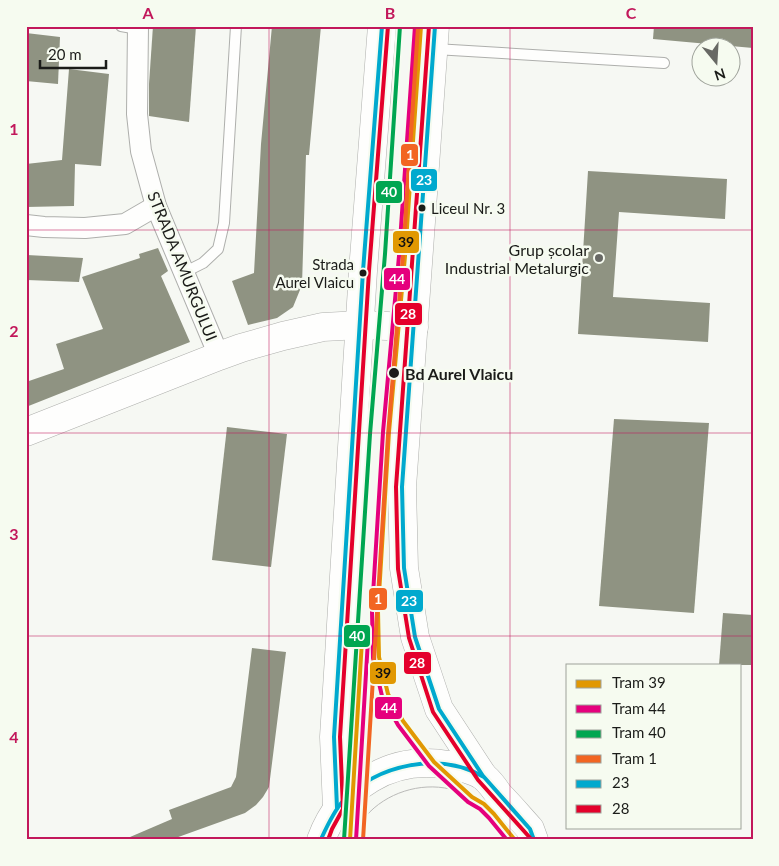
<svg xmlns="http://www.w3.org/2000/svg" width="779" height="866" viewBox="0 0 779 866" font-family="Lato,sans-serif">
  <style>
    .building { fill: #8f9382 }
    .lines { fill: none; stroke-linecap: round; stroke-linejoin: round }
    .service-casing { stroke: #aeafac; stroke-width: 12 }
    .minor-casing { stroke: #aeafac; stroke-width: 22 }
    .secondary-casing { stroke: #aeafac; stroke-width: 29 }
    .service { stroke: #fefefd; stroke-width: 10 }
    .minor { stroke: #fefefd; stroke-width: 20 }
    .secondary { stroke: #fefefd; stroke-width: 28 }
    .tram { stroke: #babab8; stroke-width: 1 }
    .bus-1-casing { stroke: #f6fbf0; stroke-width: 8 }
    .bus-2-casing { stroke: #f6fbf0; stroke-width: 8 }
    .bus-1 { stroke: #00a9ce; stroke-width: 4 }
    .bus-2 { stroke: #e4002b; stroke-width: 4 }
    .tram-1-casing { stroke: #f6fbf0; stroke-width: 8 }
    .tram-2-casing { stroke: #f6fbf0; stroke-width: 8 }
    .tram-3-casing { stroke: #f6fbf0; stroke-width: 8 }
    .tram-4-casing { stroke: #f6fbf0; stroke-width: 8 }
    .tram-1 { stroke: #e19802; stroke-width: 4 }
    .tram-2 { stroke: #e5007d; stroke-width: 4 }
    .tram-3 { stroke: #00a651; stroke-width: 4 }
    .tram-4 { stroke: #f26522; stroke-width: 4 }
    .grid { fill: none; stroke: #c2185b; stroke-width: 1; stroke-opacity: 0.55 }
    .bus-dot { fill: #1b1c19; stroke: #f6fbf0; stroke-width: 2 }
    .poi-dot { fill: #686965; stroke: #f6fbf0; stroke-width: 2 }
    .labels { text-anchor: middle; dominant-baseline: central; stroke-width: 5; stroke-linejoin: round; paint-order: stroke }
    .bus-label { font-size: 15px; fill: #1b1c19; stroke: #f6fbf0; text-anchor: start }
    .poi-label { font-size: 16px; fill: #1b1c19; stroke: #f6fbf0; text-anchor: end }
    .street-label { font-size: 16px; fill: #1b1c19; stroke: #f6fbf0 }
    .stop-label { font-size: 16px; font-weight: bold; fill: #1b1c19; stroke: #f6fbf0; text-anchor: start }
    .line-badge { stroke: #f6fbf0; stroke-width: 2 }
    .badge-label { font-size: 14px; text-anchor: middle; font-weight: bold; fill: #fff }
    .pale-badge-label { font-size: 14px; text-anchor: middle; font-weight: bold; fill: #111 }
    .neatline { fill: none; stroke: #c2185b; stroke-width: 2 }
    .grid-label { font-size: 16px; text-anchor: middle; font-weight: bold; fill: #c2185b }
  </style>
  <rect width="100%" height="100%" fill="#f6f8f3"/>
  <!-- building -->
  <g class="building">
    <polygon points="153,26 196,26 189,122 149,116 149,84"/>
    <polygon points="272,26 321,26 309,155 306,155 302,285 293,307 277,318 248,325 232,281 254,273 261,144"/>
    <polygon points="654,26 753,26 753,48 653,39"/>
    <polygon points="26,33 60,37 58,84 26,81"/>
    <polygon points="69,69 109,74 101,166 75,164 74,206 26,207 26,164 62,160"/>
    <polygon points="588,171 727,179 725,219 619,212 613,297 710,303 708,342 578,334"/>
    <polygon points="158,248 168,271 161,276 190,342 26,407 26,382 64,369 56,344 103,329 82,277 140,258 139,254"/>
    <polygon points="27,255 83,258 79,282 27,280"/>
    <polygon points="614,419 709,423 694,613 599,606"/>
    <polygon points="227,427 287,434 271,567 212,560"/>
    <polygon points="723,613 753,615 753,665 719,665"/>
    <polygon points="252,648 286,652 269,787 263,797 256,805 245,813 170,840 123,840 172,819 169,810 231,787 236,777"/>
  </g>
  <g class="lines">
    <!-- service casing -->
    <g class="service-casing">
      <g id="service">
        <polyline points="121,26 138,29"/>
        <polyline points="435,49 664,63"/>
        <polyline points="183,273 203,263 218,249 224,223 236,26"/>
      </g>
    </g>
    <!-- minor casing -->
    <g class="minor-casing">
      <g id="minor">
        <polyline points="138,26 137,114 141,151 156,206 219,356"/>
        <polyline points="26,225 44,227 85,228 125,224 156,206"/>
      </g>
    </g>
    <!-- secondary casing -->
    <g class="secondary-casing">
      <g id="secondary">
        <polyline points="435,26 402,487 404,568 415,637 439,709 483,776"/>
        <polyline points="26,432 219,356 241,348 283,336 323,327 360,325 414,327"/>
        <polyline points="337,808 334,737 363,271 382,26"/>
        <path d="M321,840C341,786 391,755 448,765C458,766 477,771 484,777C490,782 495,789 499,795C510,806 520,818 530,829L534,840"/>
      </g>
    </g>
    <!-- service -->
    <use href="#service" class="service"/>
    <!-- minor -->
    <use href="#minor" class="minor"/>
    <!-- secondary -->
    <use href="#secondary" class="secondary"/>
    <!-- tram -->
    <g class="tram">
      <polyline points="503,825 510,840"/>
      <path d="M350,839C355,831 360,823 366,816C386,793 420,782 450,789C457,790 465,794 472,797"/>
    </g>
    <!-- bus-1 casing -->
    <g class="bus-1-casing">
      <g id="bus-1">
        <polyline points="435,26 402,487 404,568 415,637 439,709 483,776"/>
        <polyline points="337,808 334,737 363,271 382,26"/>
        <path d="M322,837C328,824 334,811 343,801C378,764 439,751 484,777L530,829L534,840"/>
      </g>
    </g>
    <!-- bus-2 casing -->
    <g class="bus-2-casing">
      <g id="bus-2">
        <polyline points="429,26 396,487 398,569 409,638 433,712 478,780 532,840"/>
        <polyline points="328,840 332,829 343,809 340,737 369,271 388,26"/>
      </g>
    </g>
    <!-- bus-1 -->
    <use href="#bus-1" class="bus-1"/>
    <!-- bus-2 -->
    <use href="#bus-2" class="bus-2"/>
    <!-- tram-1 casing -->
    <g class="tram-1-casing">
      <g id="tram-1">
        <polyline points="421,26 405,256 389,432 378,611 379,657 388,694 403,721 434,762 472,797 484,804 494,814 515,840"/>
        <polyline points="350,840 362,640"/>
      </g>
    </g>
    <!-- tram-2 casing -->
    <g class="tram-2-casing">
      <g id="tram-2">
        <polyline points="415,26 399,256 383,432 372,611 373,658 382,696 398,725 429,766 468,802 480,809 489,818 507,840"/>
        <polyline points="356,840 368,640"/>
      </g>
    </g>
    <!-- tram-3 casing -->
    <g class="tram-3-casing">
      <polyline id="tram-3" points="344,840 370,434 385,254 400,26"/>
    </g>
    <!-- tram-4 casing -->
    <g class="tram-4-casing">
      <polyline id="tram-4" points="363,840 388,435 403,255 418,27"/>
    </g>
    <!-- tram-1 -->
    <use href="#tram-1" class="tram-1"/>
    <!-- tram-2 -->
    <use href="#tram-2" class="tram-2"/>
    <!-- tram-3 -->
    <use href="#tram-3" class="tram-3"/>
    <!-- tram-4 -->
    <use href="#tram-4" class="tram-4"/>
  </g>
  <!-- grid -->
  <path class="grid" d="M269,26V840M510,26V840M26,230H753M26,433H753M26,636H753"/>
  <!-- markers -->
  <g class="bus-dot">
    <circle cx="422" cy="208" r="4.5"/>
    <circle cx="363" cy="273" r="4.5"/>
    <circle cx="394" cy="373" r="6"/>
  </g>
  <circle class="poi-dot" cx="599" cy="258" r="5"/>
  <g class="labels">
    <!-- bus labels -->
    <g class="bus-label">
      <text x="431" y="208">Liceul Nr. 3</text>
      <text x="354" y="264" text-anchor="end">Strada<tspan x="354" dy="18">Aurel Vlaicu</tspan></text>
    </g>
    <!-- poi labels -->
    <g class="poi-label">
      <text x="589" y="249">Grup școlar<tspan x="589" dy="18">Industrial Metalurgic</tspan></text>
    </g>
    <!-- street labels -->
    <g class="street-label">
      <text transform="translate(183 266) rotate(68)">STRADA AMURGULUI</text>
    </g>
    <!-- stop labels -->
    <g class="stop-label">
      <text x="405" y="373">Bd Aurel Vlaicu</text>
    </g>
  </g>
  <g class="line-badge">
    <rect x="400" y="143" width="19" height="24" rx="5" fill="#f26522"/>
    <rect x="410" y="168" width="28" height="24" rx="5" fill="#00a9ce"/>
    <rect x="375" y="180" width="28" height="24" rx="5" fill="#00a651"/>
    <rect x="392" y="230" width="28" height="24" rx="5" fill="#e19802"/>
    <rect x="383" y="267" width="28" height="24" rx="5" fill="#e5007d"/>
    <rect x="394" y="302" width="29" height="24" rx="5" fill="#e4002b"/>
    <rect x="368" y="587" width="20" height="24" rx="5" fill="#f26522"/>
    <rect x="395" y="589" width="29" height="24" rx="5" fill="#00a9ce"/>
    <rect x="343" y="624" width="28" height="24" rx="5" fill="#00a651"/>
    <rect x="403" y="651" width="29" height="24" rx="5" fill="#e4002b"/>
    <rect x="369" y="661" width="28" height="24" rx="5" fill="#e19802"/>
    <rect x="374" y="696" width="29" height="24" rx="5" fill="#e5007d"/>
  </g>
  <g class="badge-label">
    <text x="410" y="160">1</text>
    <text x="424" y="185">23</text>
    <text x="389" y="197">40</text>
    <text x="397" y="284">44</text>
    <text x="408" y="319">28</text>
    <text x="378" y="604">1</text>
    <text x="409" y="606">23</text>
    <text x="357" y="641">40</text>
    <text x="417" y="668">28</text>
    <text x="389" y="713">44</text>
  </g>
  <g class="pale-badge-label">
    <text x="406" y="247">39</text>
    <text x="383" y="678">39</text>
  </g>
  <!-- border -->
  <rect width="779" height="866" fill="none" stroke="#f6fbf0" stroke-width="55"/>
  <!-- legend -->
  <rect x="566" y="664" width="175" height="165" fill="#f6fbf0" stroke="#9ea29a"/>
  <rect x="576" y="680" width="25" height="8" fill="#e19802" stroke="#9ea29a"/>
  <text x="612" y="688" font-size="15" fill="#1b1c19">Tram 39</text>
  <rect x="576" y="705" width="25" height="8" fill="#e5007d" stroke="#9ea29a"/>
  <text x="612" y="714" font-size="15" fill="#1b1c19">Tram 44</text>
  <rect x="576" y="730" width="25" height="8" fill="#00a651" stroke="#9ea29a"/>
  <text x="612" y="738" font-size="15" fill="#1b1c19">Tram 40</text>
  <rect x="576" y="755" width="25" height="8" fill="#f26522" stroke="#9ea29a"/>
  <text x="612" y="764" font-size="15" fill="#1b1c19">Tram 1</text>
  <rect x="576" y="780" width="25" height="8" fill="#00a9ce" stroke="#9ea29a"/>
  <text x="612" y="788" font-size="15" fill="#1b1c19">23</text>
  <rect x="576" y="805" width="25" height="8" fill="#e4002b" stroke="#9ea29a"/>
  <text x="612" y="814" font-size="15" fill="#1b1c19">28</text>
  <!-- north arrow -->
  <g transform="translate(716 62) rotate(162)"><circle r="24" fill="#f6fbf0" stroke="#9ea29a"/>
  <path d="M0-4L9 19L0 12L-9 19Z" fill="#686965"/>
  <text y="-8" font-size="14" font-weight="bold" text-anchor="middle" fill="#1b1c19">N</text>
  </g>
  <!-- scale -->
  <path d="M40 60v8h66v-8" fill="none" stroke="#1b1c19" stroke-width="2.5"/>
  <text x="48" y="60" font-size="15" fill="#1b1c19" stroke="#f6fbf0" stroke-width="4" paint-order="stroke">20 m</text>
  <rect x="28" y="28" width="724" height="810" class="neatline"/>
  <g class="grid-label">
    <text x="148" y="19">A</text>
    <text x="390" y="19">B</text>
    <text x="631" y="19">C</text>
    <text x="14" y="135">1</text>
    <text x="14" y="337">2</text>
    <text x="14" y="540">3</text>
    <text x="14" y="743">4</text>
  </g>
</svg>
